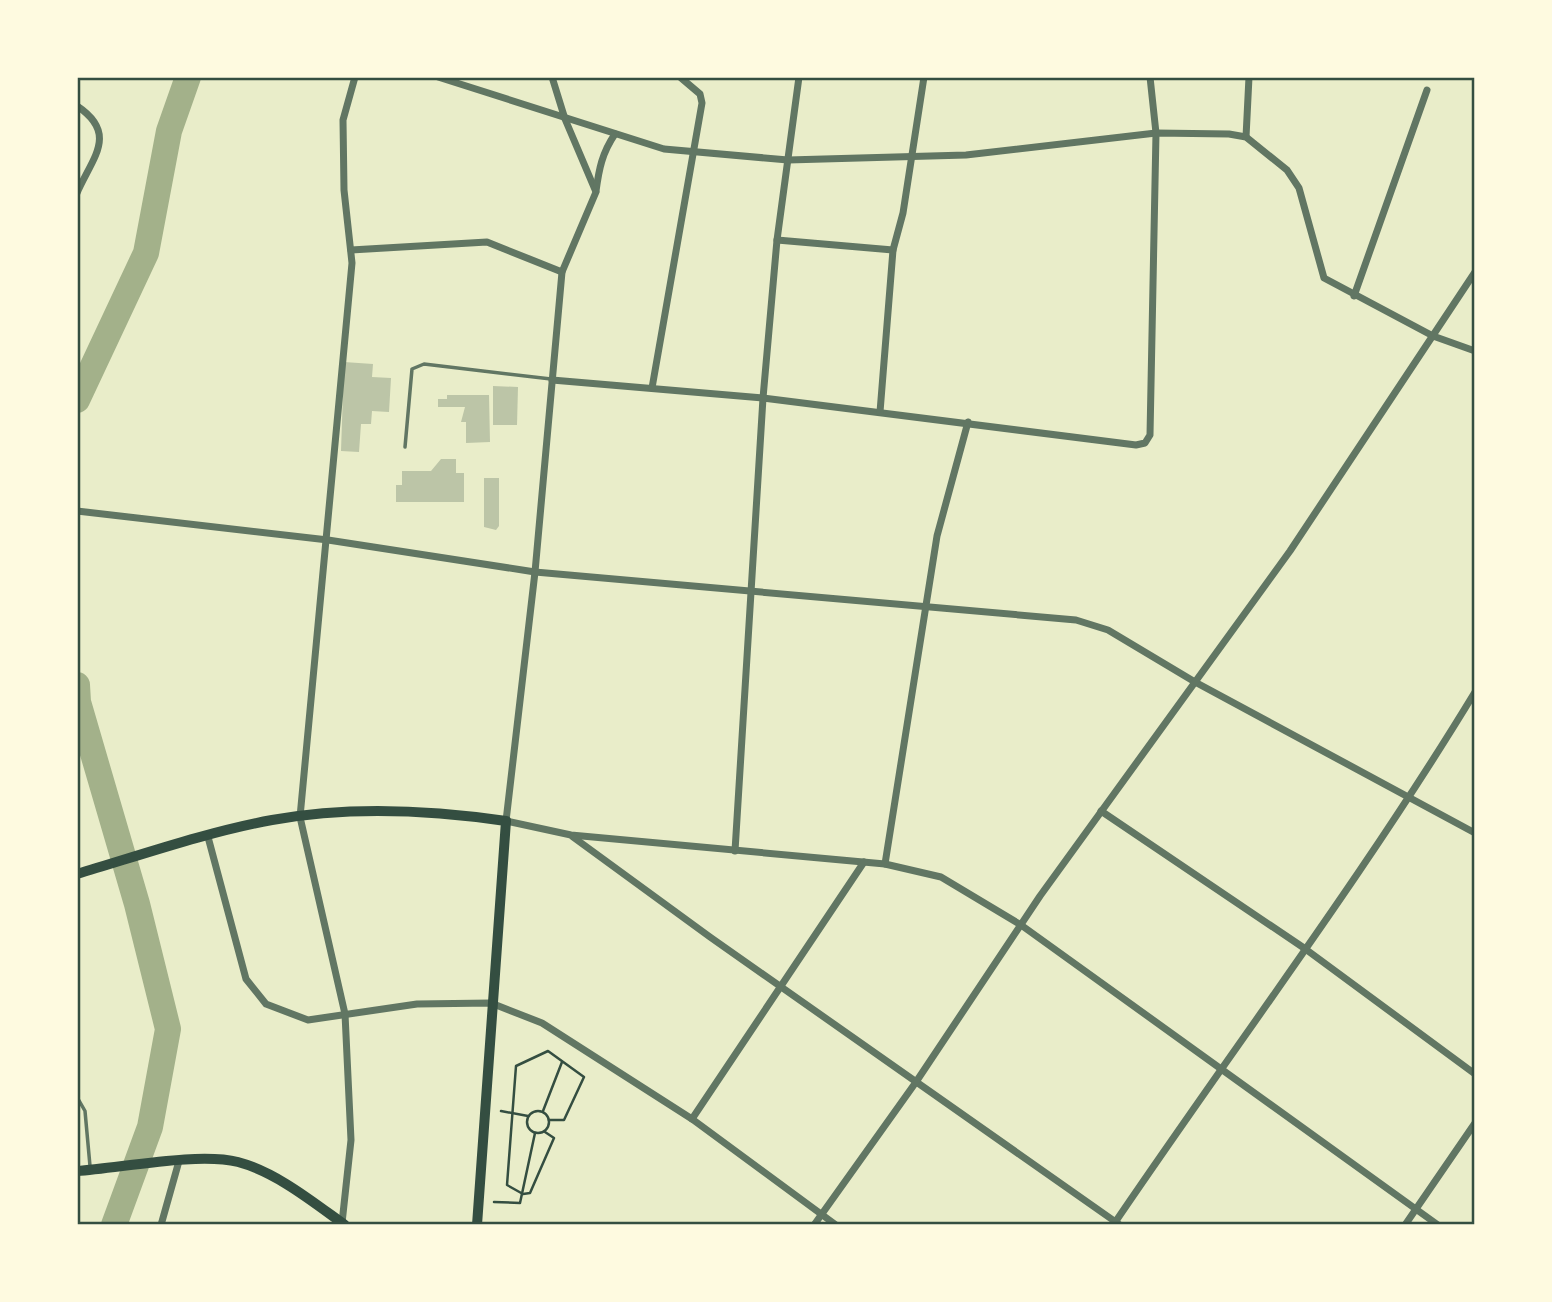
<svg xmlns="http://www.w3.org/2000/svg" width="1552" height="1302" viewBox="0 0 1552 1302" font-family="'Work Sans',sans-serif">
  <style>
    .lines { fill: none; stroke-linecap: round; stroke-linejoin: round }
    .river { stroke: #a3b18a; stroke-width: 26 }
    .building { fill: #bcc5a7 }
    .path { stroke: #344e41; stroke-width: 2.5 }
    .service { stroke: #617663; stroke-width: 3.5 }
    .minor { stroke: #617663; stroke-width: 7 }
    .primary { stroke: #344e41; stroke-width: 10 }
    .neatline { fill: none; stroke: #344e41; stroke-width: 2.5 }
  </style>
  <rect width="100%" height="100%" fill="#e9edc9"/>
  <g class="lines">
    <!-- river -->
    <g class="river">
      <polyline points="77,400 146,253 169,131 188,77"/>
      <polyline points="77,685 78,702 137,904 168,1029 150,1127 114,1225"/>
    </g>
  </g>
  <!-- building -->
  <g class="building">
    <polygon points="344,362 373,364 372,377 391,378 389,412 372,411 371,424 361,424 359,452 341,451"/>
    <polygon points="493,386 518,387 517,425 493,425"/>
    <polygon points="447,395 489,395 490,442 466,443 466,422 461,422 465,407 438,407 438,399 447,399"/>
    <polygon points="441,459 456,459 456,473 464,473 464,502 396,502 396,485 402,485 402,471 431,471"/>
    <polygon points="484,478 499,478 499,526 496,530 484,527"/>
  </g>
  <g class="lines">
    <!-- path -->
    <g class="path">
      <circle cx="538" cy="1122" r="11"/>
      <polyline points="501,1111 528,1116"/>
      <polyline points="543,1111 562,1062"/>
      <polyline points="545,1132 554,1138 530,1193 523,1194 507,1185 516,1066 548,1051 584,1077 564,1120 549,1120"/>
      <polyline points="494,1202 520,1203 535,1133"/>
    </g>
    <!-- service -->
    <g class="service">
      <polyline points="405,447 412,369 424,364 551,379"/>
      <polyline points="77,1097 85,1111 90,1166"/>
    </g>
    <!-- minor -->
    <g class="minor">
      <polyline points="438,77 664,149 788,160 966,155 1156,133 1229,134 1246,137 1287,170 1299,188 1324,278 1433,336 1475,351"/>
      <polyline points="552,77 565,119 596,192 562,272 535,572 506,821 571,835 885,864 941,877 1021,925 1438,1225"/>
      <path d="M77,106C119,134 92,158 77,193"/>
      <polyline points="1246,137 1249,77"/>
      <path d="M596,191C599,169 602,153 615,134"/>
      <polyline points="777,240 893,250"/>
      <polyline points="351,250 487,242 562,272"/>
      <polyline points="1354,296 1427,90"/>
      <polyline points="552,380 763,398 1136,445 1145,443 1150,435 1156,133 1150,77"/>
      <polyline points="652,388 702,103 700,94 680,77"/>
      <polyline points="880,412 893,250 903,213 924,77"/>
      <polyline points="77,511 328,540 535,572 1076,620 1108,630 1195,682 1475,833"/>
      <polyline points="1101,811 1304,948 1475,1074"/>
      <polyline points="208,837 246,979 266,1004 308,1020 417,1004 491,1003 542,1023 692,1119 836,1225"/>
      <polyline points="573,837 710,937 1120,1225"/>
      <polyline points="735,851 763,398 777,240 799,77"/>
      <polyline points="885,864 937,536 968,422"/>
      <polyline points="692,1119 864,862"/>
      <polyline points="342,1223 351,1140 345,1014 300,817 352,263 344,190 343,120 355,77"/>
      <path d="M1114,1224C1234,1047 1364,875 1475,692"/>
      <polyline points="161,1225 179,1161"/>
      <polyline points="814,1225 916,1082 1040,896 1290,551 1475,272"/>
      <polyline points="1405,1225 1475,1123"/>
    </g>
    <!-- primary -->
    <g class="primary">
      <path d="M77,874C141,855 207,832 272,820C348,806 431,810 506,821L477,1225"/>
      <path d="M77,1171C121,1168 198,1152 238,1162C276,1172 313,1202 345,1225"/>
    </g>
  </g>
  <!-- border -->
  <rect width="1552" height="1302" fill="none" stroke="#fefae0" stroke-width="158"/>
  <rect x="79" y="79" width="1394" height="1144" class="neatline"/>
</svg>
